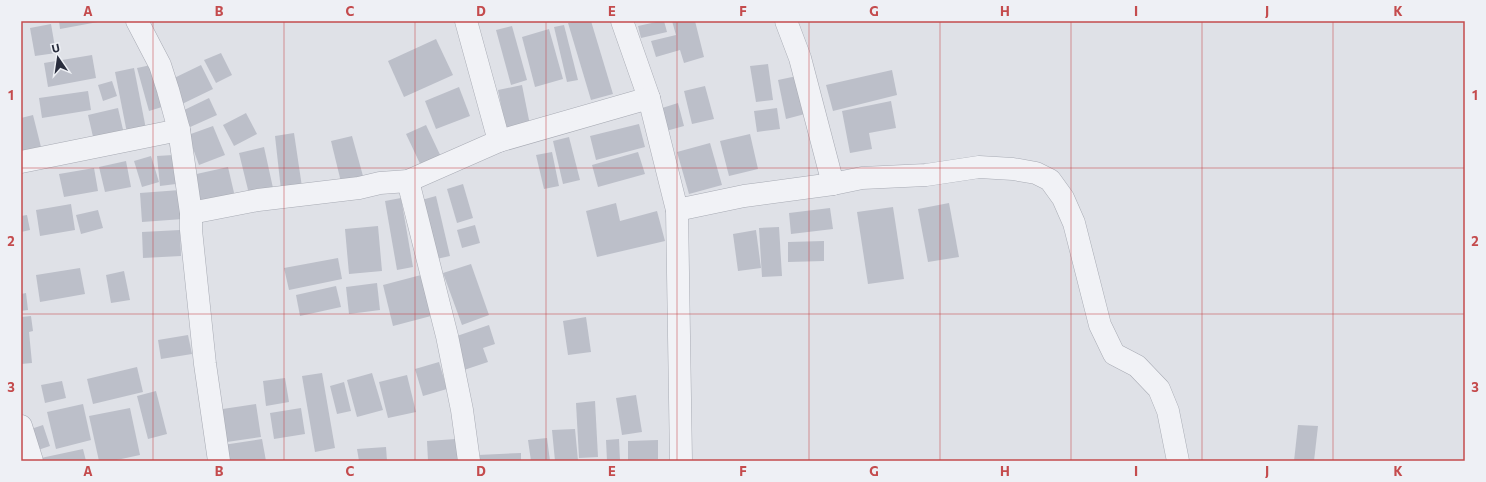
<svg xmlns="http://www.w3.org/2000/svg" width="1486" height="482" viewBox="0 0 1486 482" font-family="Commissioner,sans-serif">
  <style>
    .building { fill: #bcbfc9 }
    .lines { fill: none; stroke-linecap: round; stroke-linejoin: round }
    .minor-casing { stroke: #a8abb4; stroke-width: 23 }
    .minor { stroke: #f1f2f6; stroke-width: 22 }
    .grid { fill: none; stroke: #c44b4d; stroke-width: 1; stroke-opacity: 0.55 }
    .neatline { fill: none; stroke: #c44b4d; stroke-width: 1.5 }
    .grid-label { font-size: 13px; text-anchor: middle; font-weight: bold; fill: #c44b4d }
  </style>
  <rect width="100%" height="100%" fill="#dfe1e7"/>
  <!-- building -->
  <g class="building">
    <polygon points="59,21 98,21 98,22 60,29"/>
    <polygon points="575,21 591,21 613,94 591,100 568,23"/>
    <polygon points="661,21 664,21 667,32 641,38 638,26"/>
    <polygon points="672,21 695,21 704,57 684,63 680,50 656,57 651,41 676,35"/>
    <polygon points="51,24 56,53 35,56 30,28"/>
    <polygon points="564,25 578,80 567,82 554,27"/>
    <polygon points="512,26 527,80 511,85 496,30"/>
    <polygon points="549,29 563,79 535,87 522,37"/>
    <polygon points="436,39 453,75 404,97 388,61"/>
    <polygon points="221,53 232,75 216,83 204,60"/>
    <polygon points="92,55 96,78 48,87 44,63"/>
    <polygon points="768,64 773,100 756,102 750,66"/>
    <polygon points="151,65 162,107 149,111 137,68"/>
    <polygon points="201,65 213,89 180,105 168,81"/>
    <polygon points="134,68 146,129 127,133 115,72"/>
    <polygon points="892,70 897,95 833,111 826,85"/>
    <polygon points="797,76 805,114 786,119 778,80"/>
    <polygon points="112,81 117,96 103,101 98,85"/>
    <polygon points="522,85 530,125 506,130 498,90"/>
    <polygon points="705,86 714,119 692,124 684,91"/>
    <polygon points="459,87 470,116 436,129 425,101"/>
    <polygon points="88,91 91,110 42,118 39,98"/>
    <polygon points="209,98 217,115 188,128 180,112"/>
    <polygon points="891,101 896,128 869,133 872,149 850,153 842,111"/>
    <polygon points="678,103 684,126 666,131 659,109"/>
    <polygon points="118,108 124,134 94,141 88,115"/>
    <polygon points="777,108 780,129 757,132 754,111"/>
    <polygon points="246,113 257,134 234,146 223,125"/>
    <polygon points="33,115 41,147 21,152 21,118"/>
    <polygon points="639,124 645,147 596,160 590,136"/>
    <polygon points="426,125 443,161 423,170 406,134"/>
    <polygon points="213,126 225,155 199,165 188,135"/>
    <polygon points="294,133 302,187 281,190 275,136"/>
    <polygon points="750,134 758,169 729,176 720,141"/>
    <polygon points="352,136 363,176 341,182 331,141"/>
    <polygon points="569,137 580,180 563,184 553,141"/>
    <polygon points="710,143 722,185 689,194 677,152"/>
    <polygon points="264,147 273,188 249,194 239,153"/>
    <polygon points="552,152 559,186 544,189 536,155"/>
    <polygon points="638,152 645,174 598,187 592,165"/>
    <polygon points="173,155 176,184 160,186 157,156"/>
    <polygon points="151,156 159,182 142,187 134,161"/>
    <polygon points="126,161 131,187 105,192 99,167"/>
    <polygon points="228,167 235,197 198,205 192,175"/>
    <polygon points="94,168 98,191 64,197 59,174"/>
    <polygon points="463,184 473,218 457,223 447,189"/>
    <polygon points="180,190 183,219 142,222 140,193"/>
    <polygon points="436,196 450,256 432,260 418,201"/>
    <polygon points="401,198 413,267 397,270 385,201"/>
    <polygon points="616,203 620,221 657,211 665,241 597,257 586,211"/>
    <polygon points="949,203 959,257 928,262 918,209"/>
    <polygon points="71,204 75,230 40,236 36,210"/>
    <polygon points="893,207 904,279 868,284 857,212"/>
    <polygon points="830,208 833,229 791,234 789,213"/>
    <polygon points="98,210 103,228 81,234 76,215"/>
    <polygon points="27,215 30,230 21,232 21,216"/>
    <polygon points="475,225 480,243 462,248 457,230"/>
    <polygon points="378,226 382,271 349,274 345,229"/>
    <polygon points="779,227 782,276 762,277 759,228"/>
    <polygon points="180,230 181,256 143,258 142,232"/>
    <polygon points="756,230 761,268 738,271 733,234"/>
    <polygon points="824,241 824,261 788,262 788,242"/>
    <polygon points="338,258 342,279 289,290 284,268"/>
    <polygon points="471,264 489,315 462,325 443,273"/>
    <polygon points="80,268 85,294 40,302 36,275"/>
    <polygon points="124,271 130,300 111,303 106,275"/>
    <polygon points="421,275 431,316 393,326 383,285"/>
    <polygon points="377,283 380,310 349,314 346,287"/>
    <polygon points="336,286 341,307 300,316 296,295"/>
    <polygon points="26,293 28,310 21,311 21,294"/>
    <polygon points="31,316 33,331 29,332 32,363 21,364 21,317"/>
    <polygon points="586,317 591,352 568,355 563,321"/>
    <polygon points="489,325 495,344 483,348 488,362 461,371 454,337"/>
    <polygon points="188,335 192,354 161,359 158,340"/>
    <polygon points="439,362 447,389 423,396 415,369"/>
    <polygon points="137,367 143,392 93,404 87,379"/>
    <polygon points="322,373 335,448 315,452 302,376"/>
    <polygon points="372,373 383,410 357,417 347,380"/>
    <polygon points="407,375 416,412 388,418 379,382"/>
    <polygon points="285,378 289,402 266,406 263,381"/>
    <polygon points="62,381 66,398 45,403 41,385"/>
    <polygon points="344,382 351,411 337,414 330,386"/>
    <polygon points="156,391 167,434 148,439 137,396"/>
    <polygon points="636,395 642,432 622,435 616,398"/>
    <polygon points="595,401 598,457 579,458 576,403"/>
    <polygon points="83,404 91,440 56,449 47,412"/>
    <polygon points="256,404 261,437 220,443 216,410"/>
    <polygon points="130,408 140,455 112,461 99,461 89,416"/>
    <polygon points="301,408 305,434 274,439 270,413"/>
    <polygon points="43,425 50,446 35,451 28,430"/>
    <polygon points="1298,425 1318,426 1314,461 1294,461"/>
    <polygon points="575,429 578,461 555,461 552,430"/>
    <polygon points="547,438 550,461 531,461 528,440"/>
    <polygon points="262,439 266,461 226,461 223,445"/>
    <polygon points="456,439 458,461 428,461 427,441"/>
    <polygon points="619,439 620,461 607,461 606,440"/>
    <polygon points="658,440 658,459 628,460 628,441"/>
    <polygon points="386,447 387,461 359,461 357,449"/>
    <polygon points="83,449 86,461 42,461 41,458"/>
    <polygon points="521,453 521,461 478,461 478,455"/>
  </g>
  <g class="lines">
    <!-- minor casing -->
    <g class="minor-casing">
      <g id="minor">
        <polyline points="137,21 160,65 168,90 179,130 191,213 191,230 205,364 219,461"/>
        <polyline points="466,21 499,141"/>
        <polyline points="622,21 649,98 677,210 681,461"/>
        <polyline points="786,21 800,58 833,184"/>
        <polyline points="21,162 179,130"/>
        <polyline points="408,181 447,336 462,410 469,461"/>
        <polyline points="677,210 744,196 833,184 862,178 926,175 979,167 1013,169 1036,173 1050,180 1063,198 1074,223 1100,325 1114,354 1137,366 1159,389 1168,411 1178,461"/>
        <polyline points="191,213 258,200 359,188 380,183 408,181 499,141 649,98"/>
        <polyline points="21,426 32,461"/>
      </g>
    </g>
    <!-- minor -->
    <use href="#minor" class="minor"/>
  </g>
  <!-- grid -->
  <path class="grid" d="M153,21V461M284,21V461M415,21V461M546,21V461M677,21V461M809,21V461M940,21V461M1071,21V461M1202,21V461M1333,21V461M21,168H1465M21,314H1465"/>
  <!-- border -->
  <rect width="1486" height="482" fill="none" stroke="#eef0f5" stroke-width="44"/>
  <!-- north arrow -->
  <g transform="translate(58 58) rotate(347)" stroke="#eef0f5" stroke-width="3" paint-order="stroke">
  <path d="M0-3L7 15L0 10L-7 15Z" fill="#292d3d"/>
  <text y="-6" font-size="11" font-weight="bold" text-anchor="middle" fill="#292d3d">U</text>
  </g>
  <rect x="22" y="22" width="1442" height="438" class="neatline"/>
  <g class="grid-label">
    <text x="88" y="16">A</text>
    <text x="219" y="16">B</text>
    <text x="350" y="16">C</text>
    <text x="481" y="16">D</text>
    <text x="612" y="16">E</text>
    <text x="743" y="16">F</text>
    <text x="874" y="16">G</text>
    <text x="1005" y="16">H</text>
    <text x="1136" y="16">I</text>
    <text x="1267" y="16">J</text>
    <text x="1398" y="16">K</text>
    <text x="11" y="100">1</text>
    <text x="1475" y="100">1</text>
    <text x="11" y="246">2</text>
    <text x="1475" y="246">2</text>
    <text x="11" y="392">3</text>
    <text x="1475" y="392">3</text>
    <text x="88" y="476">A</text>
    <text x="219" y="476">B</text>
    <text x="350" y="476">C</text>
    <text x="481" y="476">D</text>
    <text x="612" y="476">E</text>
    <text x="743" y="476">F</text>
    <text x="874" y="476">G</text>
    <text x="1005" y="476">H</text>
    <text x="1136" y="476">I</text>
    <text x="1267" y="476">J</text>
    <text x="1398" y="476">K</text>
  </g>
</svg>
